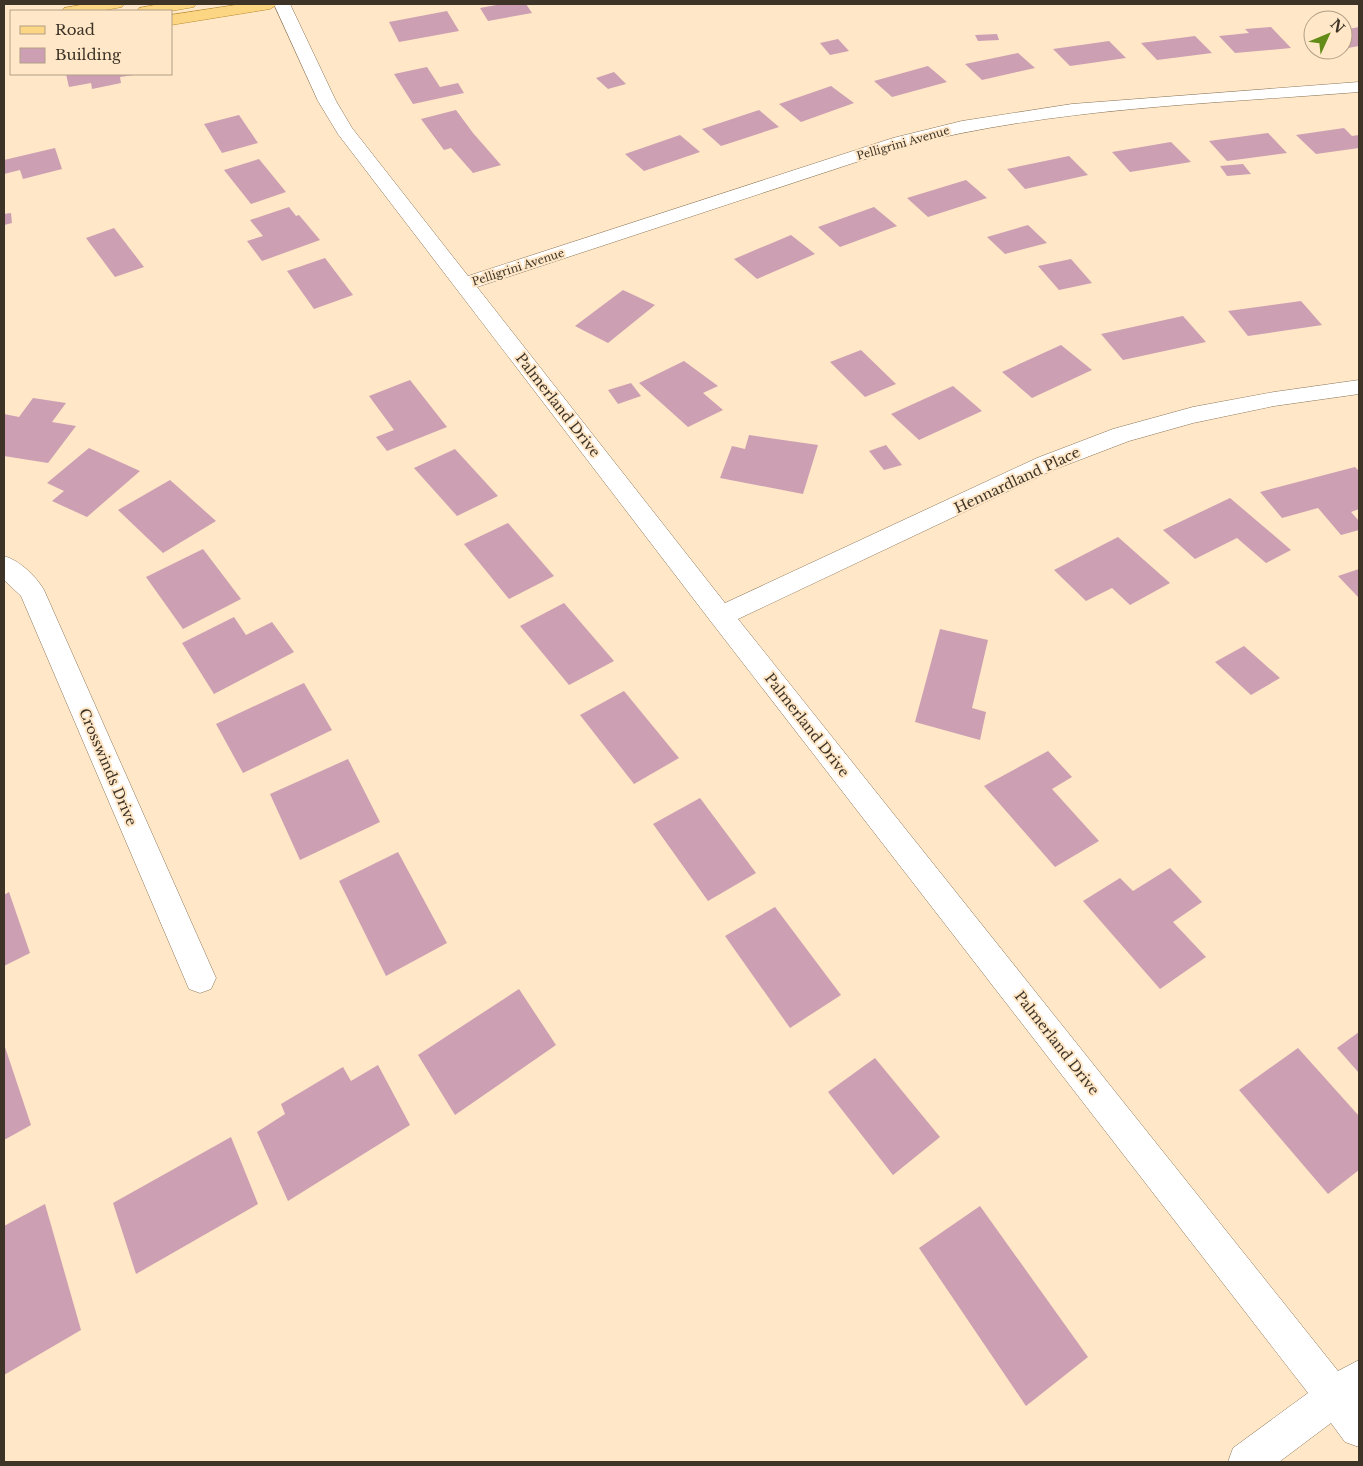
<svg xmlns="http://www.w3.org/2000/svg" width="1363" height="1466" viewBox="0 0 1363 1466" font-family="'Libre Baskerville',serif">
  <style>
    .building { fill: #cc9fb3 }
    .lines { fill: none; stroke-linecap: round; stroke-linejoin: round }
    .minor-casing { stroke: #897558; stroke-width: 1 }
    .major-casing { stroke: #b88b2d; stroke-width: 1 }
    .minor { fill: #fff; fill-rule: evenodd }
    .major { fill: #fdd683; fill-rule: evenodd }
    .labels { text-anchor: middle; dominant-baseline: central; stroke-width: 4; stroke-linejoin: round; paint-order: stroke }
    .far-street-label { font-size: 11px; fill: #3d3427; stroke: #ffe7c7 }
    .street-label { font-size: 14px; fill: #3d3427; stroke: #ffe7c7 }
  </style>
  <rect width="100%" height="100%" fill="#ffe7c7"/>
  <!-- building -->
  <g class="building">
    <polygon points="502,4 526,4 532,13 488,21 480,8"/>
    <polygon points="447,11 459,31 399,42 389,22"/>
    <polygon points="1271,27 1291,48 1235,53 1219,36 1249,33 1245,29"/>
    <polygon points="1359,27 1359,46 1343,49 1343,30"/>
    <polygon points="997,34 999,40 978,41 975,35"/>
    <polygon points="1195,36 1212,53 1157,60 1141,43"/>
    <polygon points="838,39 849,51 830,55 820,43"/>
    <polygon points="1109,41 1126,58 1070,66 1053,49"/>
    <polygon points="1018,53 1035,68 982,80 965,64"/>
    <polygon points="928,66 947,82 892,97 874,81"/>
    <polygon points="427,67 440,87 458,83 464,93 413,104 394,74"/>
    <polygon points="614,72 626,84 608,89 596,78"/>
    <polygon points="66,74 134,74 134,75 120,77 121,83 92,89 91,83 69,87"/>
    <polygon points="831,86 854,103 801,122 779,104"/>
    <polygon points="456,110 473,133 501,165 473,173 451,148 444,150 421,119"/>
    <polygon points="759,110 779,127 721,146 702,129"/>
    <polygon points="239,115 258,143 222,153 204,124"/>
    <polygon points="1344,128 1352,136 1359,135 1359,148 1316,154 1296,135"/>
    <polygon points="1268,133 1287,153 1227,161 1209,141"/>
    <polygon points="680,135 700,152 644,171 625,154"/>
    <polygon points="1171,142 1191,162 1130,172 1112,152"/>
    <polygon points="55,148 62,169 23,179 20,170 4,174 4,160"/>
    <polygon points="1069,156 1088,175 1025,189 1007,169"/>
    <polygon points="259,159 286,192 251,204 224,170"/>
    <polygon points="1243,164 1251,174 1227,176 1220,166"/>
    <polygon points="966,180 987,198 928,217 907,198"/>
    <polygon points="289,207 296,216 299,215 320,240 262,261 247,241 263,236 250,220"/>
    <polygon points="874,207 897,226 840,247 818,227"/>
    <polygon points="11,213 12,223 4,225 4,214"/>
    <polygon points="1028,225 1047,243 1005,254 987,237"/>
    <polygon points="114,228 144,267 115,277 86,238"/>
    <polygon points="791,235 815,254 757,279 734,259"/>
    <polygon points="325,258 353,295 314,309 287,271"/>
    <polygon points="1071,259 1092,283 1059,290 1038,266"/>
    <polygon points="623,290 655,305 608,343 575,326"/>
    <polygon points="1301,301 1322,325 1248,336 1228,311"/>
    <polygon points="1183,316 1206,342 1123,360 1101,334"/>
    <polygon points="1061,345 1092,370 1032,398 1002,372"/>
    <polygon points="861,350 896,384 865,397 830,362"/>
    <polygon points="684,361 718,386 703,393 723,410 688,427 639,383"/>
    <polygon points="410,380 447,427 387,451 376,437 394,430 369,396"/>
    <polygon points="631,383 641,396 618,404 608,390"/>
    <polygon points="953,386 982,411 919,440 891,414"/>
    <polygon points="33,398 66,403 52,422 76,426 48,463 4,456 4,414 19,417"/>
    <polygon points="749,435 818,445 803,494 720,478 732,446 745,449"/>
    <polygon points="886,445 902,465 884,470 869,451"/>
    <polygon points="89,448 140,471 87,517 52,501 64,491 47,483"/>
    <polygon points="455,449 498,496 457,516 414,468"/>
    <polygon points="1355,467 1359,471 1359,509 1351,512 1359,521 1359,530 1341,535 1318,508 1282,518 1260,492"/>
    <polygon points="170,480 216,521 163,553 118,510"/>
    <polygon points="1230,498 1291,550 1266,563 1237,538 1195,559 1163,530"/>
    <polygon points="508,523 554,576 509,599 464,544"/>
    <polygon points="1118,537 1170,583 1130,605 1112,588 1086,601 1054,570"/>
    <polygon points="203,549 241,599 183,629 146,577"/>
    <polygon points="1359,569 1359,598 1338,576"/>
    <polygon points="564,603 614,661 569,685 520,626"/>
    <polygon points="234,617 246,635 272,622 294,652 214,694 182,643"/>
    <polygon points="940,629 988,640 972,708 986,712 980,740 915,722"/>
    <polygon points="1244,646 1280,678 1251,695 1215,662"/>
    <polygon points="304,683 332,730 243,773 216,724"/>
    <polygon points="624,691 679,758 634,784 580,715"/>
    <polygon points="1048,751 1072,777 1052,789 1099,841 1055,867 984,786"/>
    <polygon points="348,759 380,822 300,860 270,794"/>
    <polygon points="700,798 756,873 708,901 653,824"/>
    <polygon points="398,852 447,943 386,976 339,881"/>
    <polygon points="1170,868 1202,902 1173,922 1206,957 1160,989 1083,901 1120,878 1133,891"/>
    <polygon points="9,892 30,953 4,966 4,895"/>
    <polygon points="775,907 841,995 790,1028 725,936"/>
    <polygon points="519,989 556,1045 455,1115 418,1055"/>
    <polygon points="1359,1032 1359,1073 1337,1048"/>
    <polygon points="4,1044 31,1125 4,1140"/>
    <polygon points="1298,1048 1359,1116 1359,1170 1328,1194 1239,1090"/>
    <polygon points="875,1058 940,1137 893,1175 828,1092"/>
    <polygon points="378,1065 410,1125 288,1201 257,1132 285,1114 281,1104 343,1067 351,1081"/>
    <polygon points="231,1137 258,1204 136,1274 113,1203"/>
    <polygon points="45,1204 81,1330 4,1375 4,1226"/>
    <polygon points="980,1206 1088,1357 1026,1406 919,1248"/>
  </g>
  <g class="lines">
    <!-- minor casing -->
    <g class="minor-casing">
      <g id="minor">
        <path d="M274,4H290L336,101L352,128L468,276L893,138L962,121L1072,104L1359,82V92C1207,104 1053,108 905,146L477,287L725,603L1037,458L1113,429L1193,407L1274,392L1359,380V394L1274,406L1193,423L1129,441L1053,470L738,619L1338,1371L1359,1360V1447L1345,1442L1331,1423L1279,1462H1228L1233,1448L1308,1393L712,623L338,134L318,101Z"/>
        <path d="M4,556C19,560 36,576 44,590L216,978L211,989L200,993L189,989L21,596L4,580Z"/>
      </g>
    </g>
    <!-- major casing -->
    <g class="major-casing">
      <g id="major">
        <polygon points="86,4 124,4 122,7 100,11 62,11 64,8"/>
        <polygon points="160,4 196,4 194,7 171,11 137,11 139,8"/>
        <polygon points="242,4 278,4 270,9 171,25 171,15"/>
      </g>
    </g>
    <!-- minor -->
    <use href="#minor" class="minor"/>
    <!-- major -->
    <use href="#major" class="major"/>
  </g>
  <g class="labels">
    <!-- far-street labels -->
    <g class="far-street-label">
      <text transform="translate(903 143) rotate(-16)">Pelligrini Avenue</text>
      <text transform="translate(518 267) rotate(-18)">Pelligrini Avenue</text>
    </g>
    <!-- street labels -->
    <g class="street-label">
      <text transform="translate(558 405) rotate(52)">Palmerland Drive</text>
      <text transform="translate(1017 480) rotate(-25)">Hennardland Place</text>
      <text transform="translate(807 725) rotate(52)">Palmerland Drive</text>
      <text transform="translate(108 767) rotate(67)">Crosswinds Drive</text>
      <text transform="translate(1057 1043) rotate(52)">Palmerland Drive</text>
    </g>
  </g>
  <!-- border -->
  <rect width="1363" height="1466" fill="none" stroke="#3d3427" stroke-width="10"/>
  <!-- legend -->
  <rect x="10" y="10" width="162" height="65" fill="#ffe7c7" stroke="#b19f87"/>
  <rect x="20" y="26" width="25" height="8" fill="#fdd683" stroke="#b19f87"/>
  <text x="55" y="35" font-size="15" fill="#3d3427">Road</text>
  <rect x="20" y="48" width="25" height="15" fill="#cc9fb3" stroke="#b19f87"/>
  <text x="55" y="60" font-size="15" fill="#3d3427">Building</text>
  <!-- north arrow -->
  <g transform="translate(1328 35) rotate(46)"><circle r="24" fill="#ffe7c7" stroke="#b19f87"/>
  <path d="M0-4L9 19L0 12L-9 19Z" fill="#638b18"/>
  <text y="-8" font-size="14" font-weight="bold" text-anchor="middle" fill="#3d3427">N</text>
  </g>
</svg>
